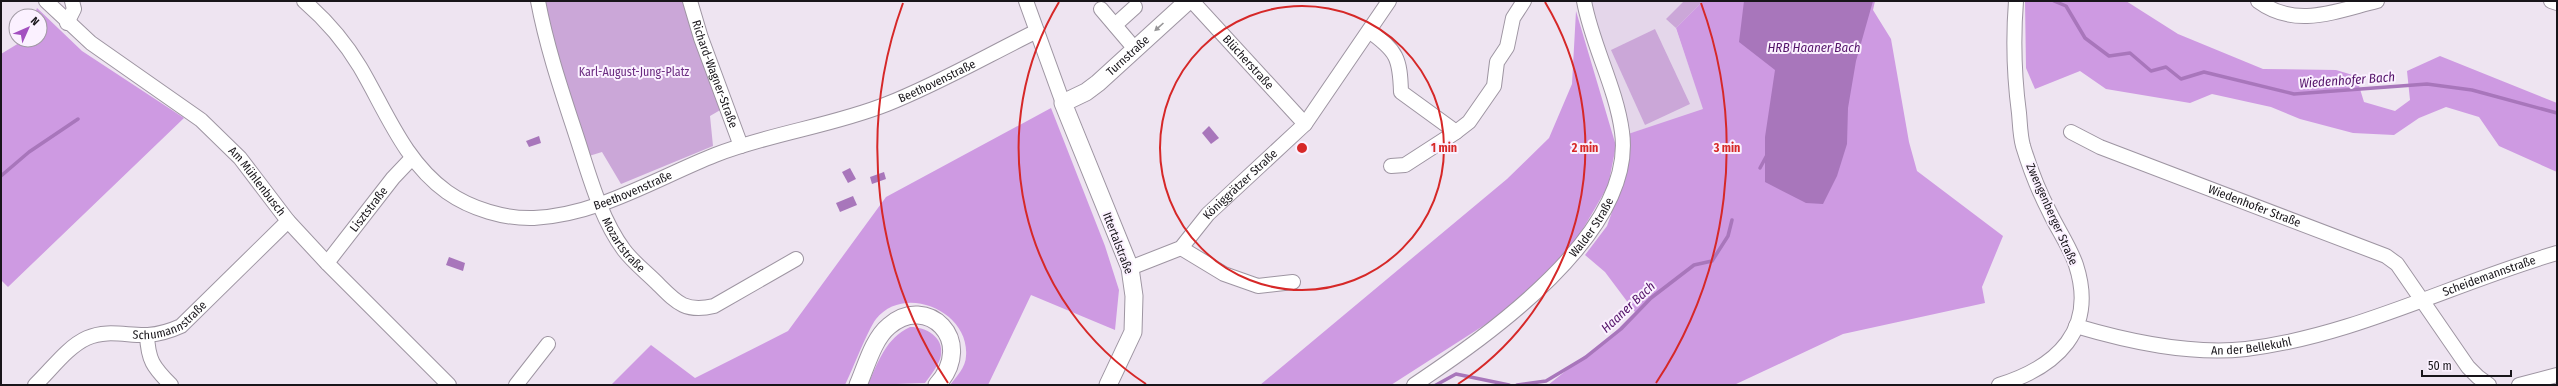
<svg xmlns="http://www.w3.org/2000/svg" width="2558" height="386" viewBox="0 0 2558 386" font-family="'Fira Sans Condensed',sans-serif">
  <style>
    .built { fill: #e4d6ea }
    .green { fill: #cba7d8 }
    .forest { fill: #ce9ae2 }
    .water { fill: #a876bb }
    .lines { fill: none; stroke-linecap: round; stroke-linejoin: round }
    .stream { stroke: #a876bb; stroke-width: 3.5 }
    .minor-casing { stroke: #9e95a2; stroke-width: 16 }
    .major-casing { stroke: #9e95a2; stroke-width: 19 }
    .minor { stroke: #fff; stroke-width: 14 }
    .major { stroke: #fff; stroke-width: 17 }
    .oneway { fill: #979698 }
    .ring { fill: none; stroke: #d62828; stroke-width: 2 }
    .labels { text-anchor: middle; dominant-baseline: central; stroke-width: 4; stroke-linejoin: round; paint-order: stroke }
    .street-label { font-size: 12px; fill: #18151a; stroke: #fbf1ff }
    .park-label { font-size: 12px; fill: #6b2c81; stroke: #fbf1ff }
    .water-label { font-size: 13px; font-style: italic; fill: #541369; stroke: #fbf1ff }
    .centre { fill: #d62828; stroke: #fbf1ff; stroke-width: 2 }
    .ring-label { font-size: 12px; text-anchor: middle; font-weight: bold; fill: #d62828; stroke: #fbf1ff; stroke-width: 4; stroke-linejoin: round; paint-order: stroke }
  </style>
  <rect width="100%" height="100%" fill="#eee4f1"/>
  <!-- built -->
  <polygon class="built" points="1589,1 1703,1 1676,29 1704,110 1628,134"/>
  <!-- green -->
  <g class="green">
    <polygon points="541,1 684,1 722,109 710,116 713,146 621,184 602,152 589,156"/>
    <polygon points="1684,1 1703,1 1676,28 1666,19"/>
    <polygon points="1655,29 1690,104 1645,125 1611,50"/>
  </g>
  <!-- forest -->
  <g class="forest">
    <polygon points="1703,1 1875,1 1873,10 1891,39 1909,142 1917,171 2003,236 1982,287 1985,303 1843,334 1734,385 1548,385 1617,330 1635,312 1605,272 1585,255 1607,226 1629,164 1628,134 1703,109 1676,28"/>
    <polygon points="2025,1 2126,1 2178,34 2263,69 2336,70 2356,76 2364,102 2395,111 2410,100 2407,71 2440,56 2557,103 2557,172 2499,146 2479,117 2446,107 2419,118 2394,135 2353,133 2300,119 2271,107 2212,94 2190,103 2106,89 2080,71 2035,89 2026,68"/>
    <polygon points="37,8 82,51 184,118 8,287 1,280 1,54 24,40 40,40 40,16 34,16"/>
    <polygon points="1576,11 1616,146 1608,186 1576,241 1533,288 1511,308 1391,385 1260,385 1507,179 1549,138 1572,84"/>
    <path d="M1051,108L1105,246L1119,290L1115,330L1031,295L988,385H950C956,377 966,367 966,356C970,312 905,283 876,319C867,331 853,369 845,385H611L651,345L695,378L788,331L886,197Z"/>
    <path d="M910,327C926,327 944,337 941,355C940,364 930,376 925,383L868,385C878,362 886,338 910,327Z"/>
  </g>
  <!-- water -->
  <g class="water">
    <polygon points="1744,1 1873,1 1856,61 1848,108 1847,144 1837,176 1823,204 1806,203 1765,182 1765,137 1775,70 1739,42"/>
    <polygon points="1209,126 1219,138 1211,144 1202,133"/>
    <polygon points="539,136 541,143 529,147 526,141"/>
    <polygon points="850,168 856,179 848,183 842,172"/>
    <polygon points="884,172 886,179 872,184 870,177"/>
    <polygon points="853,196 857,205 840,212 836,203"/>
    <polygon points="449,257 465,263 463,271 446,265"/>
  </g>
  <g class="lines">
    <!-- stream -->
    <g class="stream">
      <polyline points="2054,1 2066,6 2085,38 2109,56 2130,53 2151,71 2166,67 2181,79 2204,72 2294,94 2427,84 2472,90 2557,113"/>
      <polyline points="1760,168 1767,155"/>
      <polyline points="1,176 29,152 78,119"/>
      <polyline points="1436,385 1456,374 1509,385"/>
      <polyline points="1517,385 1546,381 1586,357 1621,329 1651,298 1694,265 1712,261 1728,236 1732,220"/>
    </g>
    <!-- minor casing -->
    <g class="minor-casing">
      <g id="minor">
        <path id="s1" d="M46,1L91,43L201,120L240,158L288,221L327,263L449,385"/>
        <path id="s2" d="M304,1C326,20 345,42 360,67C386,111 404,161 447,192C471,209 505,219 534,218C598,215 657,178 715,155C771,133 832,126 887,104C938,84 988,55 1037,31"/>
        <path id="s3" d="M538,1C547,49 563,95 578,141C590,178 601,219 624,250C633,262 646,272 657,283C676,302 685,313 714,306L796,259"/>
        <path id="s4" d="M690,1L701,38L741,146"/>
        <polyline points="1026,1 1063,103"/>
        <path id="s5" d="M1192,1L1305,124"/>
        <path d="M2258,1C2296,29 2336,11 2377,1"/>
        <polyline points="2551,1 2557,3"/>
        <polyline points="1101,9 1135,49"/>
        <polyline points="67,23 74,9 72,1"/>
        <polyline points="1115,25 1135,7"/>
        <path d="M1369,31C1397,51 1400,58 1401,92L1456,132L1405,165L1391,166"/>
        <polyline points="1456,132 1469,122 1494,86 1497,62 1507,47 1513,18 1524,1"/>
        <path id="s6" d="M2071,132L2100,147L2386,256L2397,264L2468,367L2478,377L2489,385"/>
        <polyline points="1181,248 1224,274 1258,286 1293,282"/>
        <path id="s7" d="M327,263L393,178L412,158"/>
        <path id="s8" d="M1130,268L1181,248L1208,214L1305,124L1389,1"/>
        <path id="s9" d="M2076,326C2130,342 2190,355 2246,349C2354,336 2453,283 2557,253"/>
        <path d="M147,335C148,360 153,367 171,385"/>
        <path id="s10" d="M35,385C51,370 67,347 87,338C107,329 128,336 148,335C160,334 170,331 181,326L288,221"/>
        <polyline points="516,385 548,344"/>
        <path id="s11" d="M1414,385C1487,336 1636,233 1622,132C1616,87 1592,45 1584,1"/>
        <path d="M1999,385C2057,367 2097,330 2076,265C2070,247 2058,230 2050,213C2039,192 2030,169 2023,146C2020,135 2020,123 2019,113C2014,75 2013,39 2016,1"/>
        <polyline points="2519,385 2557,375"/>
      </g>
    </g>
    <!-- major casing -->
    <g class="major-casing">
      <g id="major">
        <path d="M858,385C866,367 873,339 889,326C926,293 977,340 937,385"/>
        <path id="s12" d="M1108,385L1133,332L1134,296L1130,268L1063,103L1086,92L1098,83L1188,1"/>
      </g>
    </g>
    <!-- minor -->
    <use href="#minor" class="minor"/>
    <!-- major -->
    <use href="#major" class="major"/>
  </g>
  <!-- one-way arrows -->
  <defs><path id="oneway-solid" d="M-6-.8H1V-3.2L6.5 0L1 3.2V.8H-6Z"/></defs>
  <use class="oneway" href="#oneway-solid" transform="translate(1159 27) rotate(138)"/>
  <!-- distance rings -->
  <g class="ring">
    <circle cx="1302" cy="148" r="142"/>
    <path d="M1146 384A283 283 0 0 1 1059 2M1545 2A283 283 0 0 1 1458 384"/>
    <path d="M948 383A425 425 0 0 1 903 3M1701 3A425 425 0 0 1 1656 383"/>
  </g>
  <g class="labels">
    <!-- street labels -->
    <g class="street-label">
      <text stroke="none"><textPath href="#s12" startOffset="382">Turnstraße</textPath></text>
      <text stroke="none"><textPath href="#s5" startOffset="83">Blücherstraße</textPath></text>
      <text stroke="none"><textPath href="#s4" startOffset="77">Richard-Wagner-Straße</textPath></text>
      <text stroke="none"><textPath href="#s2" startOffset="760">Beethovenstraße</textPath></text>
      <text stroke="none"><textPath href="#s1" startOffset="279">Am Mühlenbusch</textPath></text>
      <text stroke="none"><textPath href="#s8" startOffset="142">Königgrätzer Straße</textPath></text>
      <text stroke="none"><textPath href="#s2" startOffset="436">Beethovenstraße</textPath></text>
      <text stroke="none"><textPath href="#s6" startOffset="198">Wiedenhofer Straße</textPath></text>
      <text stroke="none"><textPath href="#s7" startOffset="68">Lisztstraße</textPath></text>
      <text transform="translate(2052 214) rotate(66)">Zwengenberger Straße</text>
      <text stroke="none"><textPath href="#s11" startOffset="239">Walder Straße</textPath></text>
      <text stroke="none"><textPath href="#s3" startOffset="260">Mozartstraße</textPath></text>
      <text transform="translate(1118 243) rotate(69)">Ittertalstraße</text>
      <text stroke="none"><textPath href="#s9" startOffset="427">Scheidemannstraße</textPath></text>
      <text stroke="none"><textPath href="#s10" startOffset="158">Schumannstraße</textPath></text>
      <text stroke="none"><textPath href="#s9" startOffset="178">An der Bellekuhl</textPath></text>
    </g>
    <!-- park labels -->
    <g class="park-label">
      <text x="634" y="72">Karl-August-Jung-Platz</text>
    </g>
    <!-- water labels -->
    <g class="water-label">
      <text x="1814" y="47">HRB Haaner Bach</text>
      <text transform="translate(2347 80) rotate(-4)">Wiedenhofer Bach</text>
      <text transform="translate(1628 307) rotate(-43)">Haaner Bach</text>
    </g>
  </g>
  <circle cx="1302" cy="148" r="6" class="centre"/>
  <g class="ring-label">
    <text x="1444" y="152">1 min</text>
    <text x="1585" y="152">2 min</text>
    <text x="1727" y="152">3 min</text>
  </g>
  <!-- border -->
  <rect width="2558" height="386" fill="none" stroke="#18151a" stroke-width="4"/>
  <!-- north arrow -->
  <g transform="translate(28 28) rotate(45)"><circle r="19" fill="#fbf1ff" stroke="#a099a3"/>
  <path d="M0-3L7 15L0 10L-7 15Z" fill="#a350c0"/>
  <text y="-6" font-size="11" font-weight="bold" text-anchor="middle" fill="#18151a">N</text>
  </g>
  <!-- scale -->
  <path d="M2422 370v6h89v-6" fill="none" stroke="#18151a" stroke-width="2"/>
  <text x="2428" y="370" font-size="12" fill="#18151a" stroke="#fbf1ff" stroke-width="3" paint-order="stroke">50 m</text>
</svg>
